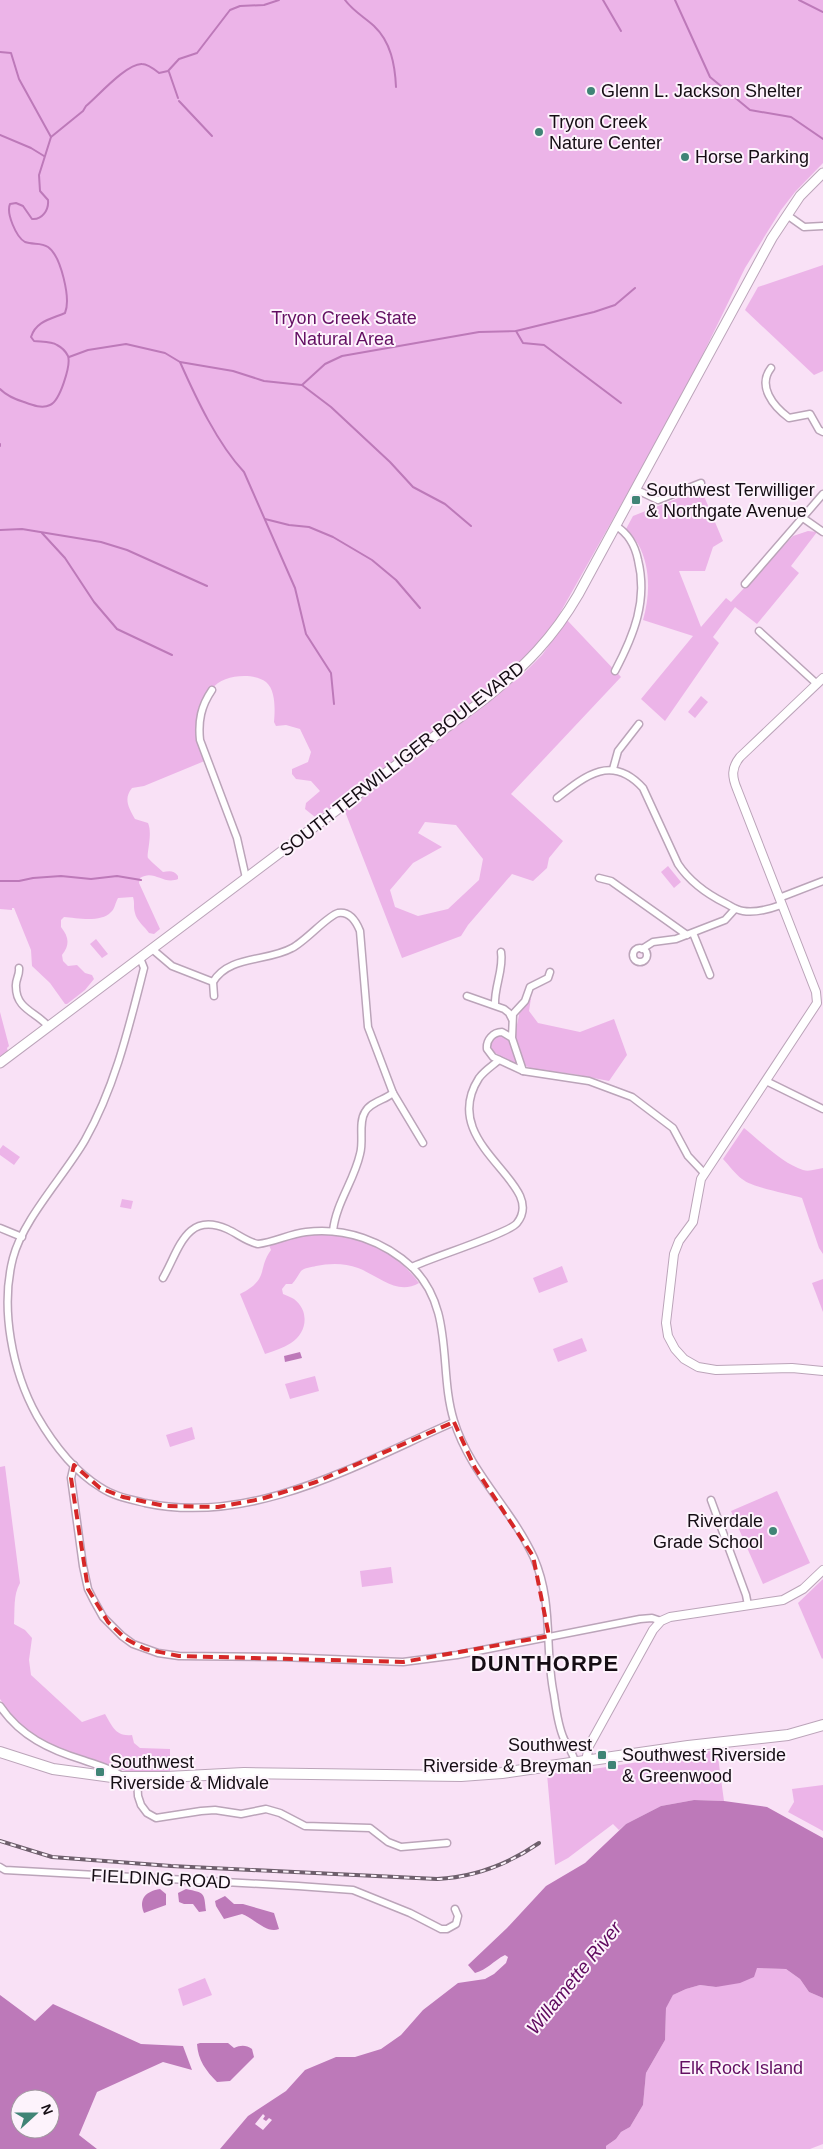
<svg xmlns="http://www.w3.org/2000/svg" width="823" height="2149" viewBox="0 0 823 2149" font-family="Arial,sans-serif">
  <style>
    .green { fill: #ecb4e8; fill-rule: evenodd }
    .water { fill: #bd79b9; fill-rule: evenodd }
    .pier { fill: #f9e1f6 }
    .lines { fill: none; stroke-linecap: round; stroke-linejoin: round }
    .stream { stroke: #bd79b9; stroke-width: 2 }
    .minor-casing { stroke: #bba4b9; stroke-width: 9 }
    .tertiary-casing { stroke: #bba4b9; stroke-width: 10 }
    .secondary-casing { stroke: #bba4b9; stroke-width: 11 }
    .primary-casing { stroke: #bba4b9; stroke-width: 12 }
    .minor { stroke: #fff; stroke-width: 6 }
    .tertiary { stroke: #fff; stroke-width: 8 }
    .secondary { stroke: #fff; stroke-width: 9 }
    .primary { stroke: #fff; stroke-width: 10 }
    .rail-casing { stroke: #6e5f6c; stroke-width: 4 }
    .rail { stroke: #fdf3fc; stroke-width: 2; stroke-dasharray: 5.5; stroke-linecap: butt }
    .marked { fill: none; stroke: #d62828; stroke-width: 4; stroke-dasharray: 10 6; stroke-linejoin: round }
    .poi-dot { fill: #408476; stroke: #fdf3fc; stroke-width: 2 }
    .labels { text-anchor: middle; dominant-baseline: central; stroke-width: 4; stroke-linejoin: round; paint-order: stroke }
    .poi-label { font-size: 18px; fill: #150d14; stroke: #fdf3fc; text-anchor: start }
    .park-label { font-size: 18px; fill: #630f62; stroke: #fdf3fc }
    .street-label { font-size: 18px; fill: #150d14; stroke: #fdf3fc }
    .water-label { font-size: 19px; font-style: italic; fill: #5f095e; stroke: #fdf3fc }
    .district-label { font-size: 22px; font-weight: bold; letter-spacing: 1px; fill: #150d14; stroke: #fdf3fc }
  </style>
  <rect width="100%" height="100%" fill="#f9e1f6"/>
  <!-- green -->
  <g class="green">
    <path d="M0,0H823V163L795,192L781,210L745,268L684,393L551,629L511,671L341,803L315,817L305,809L306,803L320,791L311,781L296,779L292,774V769L308,762L311,752L300,729L286,725L276,726L274,722C275,711 276,690 266,682C252,672 222,675 212,689C207,696 201,710 199,718C197,727 205,750 207,760L144,786L132,788C123,799 129,808 135,819L148,823C153,834 146,855 148,858C152,863 158,867 163,872C169,871 174,870 178,876V879C163,885 154,869 140,878L139,883L160,929L154,934L149,933C145,927 136,920 135,913C133,907 135,903 133,897L118,898C115,903 115,909 111,912C101,923 77,918 64,917L61,920V927C69,937 70,945 62,955L63,961L68,966L77,965L85,973L92,975L94,979L85,990L67,1004H65L50,983L32,966L31,950L14,908H12V910L0,909Z"/>
    <polygon points="823,265 823,371 814,375 745,310 758,287"/>
    <path d="M701,489L723,541L713,547L705,571H679L701,627L726,598L731,602L793,536L808,531L817,532L791,566L799,573L757,624L735,607L713,637L719,643L665,721L641,699L693,636L643,620C650,596 651,567 638,544C635,538 629,535 626,529L633,516Z"/>
    <path d="M567,620L621,677L511,794L563,841L549,858L547,868L533,881L512,874L468,925L461,936L402,958L344,809L524,673L542,655ZM425,822L456,825L483,859L479,880L448,909L418,916L395,907L390,890L413,863L442,847L418,833Z"/>
    <polygon points="701,696 708,702 695,718 688,712"/>
    <polygon points="668,866 681,882 674,888 661,872"/>
    <polygon points="96,939 108,954 102,958 90,944"/>
    <polygon points="531,998 529,1011 538,1023 580,1032 614,1019 627,1055 609,1081 573,1074 532,1069 524,1065 515,1041 515,1035 520,1010"/>
    <polygon points="0,1012 9,1046 7,1048 8,1052 0,1058"/>
    <polygon points="499,1034 510,1039 520,1065 518,1066 492,1051 490,1043 495,1036"/>
    <path d="M744,1128C760,1141 783,1164 803,1170C809,1172 817,1169 823,1168V1254L819,1248L802,1198C786,1193 753,1188 742,1179C735,1174 729,1165 723,1159Z"/>
    <polygon points="3,1145 20,1157 14,1165 0,1155 0,1149"/>
    <polygon points="122,1199 133,1201 131,1209 120,1207"/>
    <path d="M321,1233C361,1236 395,1250 419,1283C397,1296 379,1276 358,1268C345,1263 330,1263 316,1266C312,1267 304,1268 301,1271C298,1275 296,1280 292,1284H286L282,1289L283,1294C287,1296 291,1297 294,1299C310,1311 307,1333 291,1343C283,1348 274,1351 265,1354L240,1294C270,1279 257,1269 271,1250L269,1245L297,1236Z"/>
    <polygon points="562,1266 568,1282 539,1293 533,1278"/>
    <polygon points="823,1279 823,1312 812,1283"/>
    <polygon points="582,1338 587,1351 558,1362 553,1349"/>
    <polygon points="315,1376 319,1391 290,1399 285,1384"/>
    <polygon points="192,1427 195,1439 170,1447 166,1435"/>
    <path d="M5,1466L20,1583C13,1595 15,1610 14,1624L25,1630L32,1638L29,1660L31,1675L82,1722L105,1714C112,1726 116,1737 132,1735L134,1743L140,1748L170,1749V1772L137,1774L80,1758L36,1738L16,1722L0,1699V1467Z"/>
    <polygon points="777,1491 810,1563 763,1584 731,1511"/>
    <polygon points="391,1567 393,1583 362,1587 360,1571"/>
    <polygon points="823,1579 823,1658 822,1659 798,1603"/>
    <polygon points="717,1750 724,1801 694,1800 661,1806 626,1824 619,1830 613,1824 568,1858 555,1865 547,1774 600,1768"/>
    <polygon points="823,1785 823,1831 788,1812 794,1802 792,1789"/>
    <polygon points="757,1968 786,1969 800,1979 809,1992 823,1998 823,2144 810,2149 606,2149 606,2146 616,2139 621,2132 630,2127 643,2105 646,2073 665,2040 666,2007 673,1995 686,1989 700,1985 716,1987"/>
    <polygon points="205,1978 212,1995 183,2006 178,1989"/>
  </g>
  <!-- water -->
  <g class="water">
    <polygon points="300,1352 302,1358 285,1362 284,1356"/>
    <path d="M694,1800L724,1801L767,1807L823,1838V1998L809,1992L800,1979L786,1969L757,1968L754,1977L740,1983L716,1987L700,1985L686,1989L673,1995L666,2008L665,2040L646,2073L643,2105L630,2127L621,2132L616,2139L606,2146V2149H220L248,2116L286,2091L305,2070L336,2057H355L381,2049L401,2035L423,2010L458,1983L485,1979L494,1974L506,1963L508,1957L505,1955C493,1961 487,1970 475,1973L468,1965L507,1928L546,1886L585,1863L626,1824L661,1806Z"/>
    <path d="M160,1889L166,1894V1905L144,1913C138,1899 146,1891 160,1889Z"/>
    <path d="M186,1889C205,1893 204,1892 206,1911L199,1912L193,1904H184L179,1902L178,1893Z"/>
    <path d="M225,1896L234,1904H243L274,1913L279,1929C266,1934 254,1918 242,1914L224,1919L216,1906L215,1901Z"/>
    <path d="M0,1995L35,2021L53,2004L141,2044L183,2046L192,2070L163,2062L97,2092L79,2135L97,2149H0ZM20,2099H50V2129H20Z"/>
    <path d="M200,2043H228L234,2048C241,2045 246,2045 252,2049L254,2057L230,2081L217,2082C206,2071 198,2060 197,2044Z"/>
  </g>
  <!-- pier -->
  <polygon class="pier" points="263,2114 265,2116 263,2119 266,2121 269,2118 272,2120 263,2130 255,2124"/>
  <g class="lines">
    <!-- stream -->
    <g class="stream">
      <path d="M345,0C353,11 364,17 374,26C391,42 395,65 396,87"/>
      <polyline points="603,0 621,31"/>
      <polyline points="675,0 710,77 750,110 791,117 823,139"/>
      <polyline points="799,0 823,12"/>
      <polyline points="0,52 11,53 19,79 51,137"/>
      <polyline points="169,72 178,98"/>
      <polyline points="179,101 212,136"/>
      <polyline points="0,135 31,148 44,156"/>
      <polyline points="516,331 523,343 544,345 621,403"/>
      <polyline points="69,357 88,350 126,344 165,353 180,362 233,371 264,381 302,385 325,364 342,356 479,332 516,331 594,312 615,305 635,288"/>
      <path d="M180,362C196,398 217,443 244,472L295,588L306,634L331,673L334,704"/>
      <polyline points="302,385 331,407 390,462 413,487 445,504 471,526"/>
      <path d="M0,389C7,396 14,399 24,402C32,405 42,409 50,405C60,401 71,365 68,356C66,352 61,347 57,345C51,341 41,342 34,341L31,337C36,321 51,319 65,313C71,299 61,256 48,247C41,242 33,245 25,242C16,237 6,213 10,204L16,203L23,206L32,219C42,220 49,210 48,200L40,191L39,175L51,137L83,111L86,106C98,96 127,63 142,64C148,64 154,69 159,73L168,71L179,59L197,53L230,10L240,6L264,5L279,0"/>
      <polyline points="0,444 0,446"/>
      <polyline points="265,519 289,525 309,527 333,537 372,560 396,580 420,608"/>
      <polyline points="0,530 22,529 101,542 127,550 207,586"/>
      <polyline points="42,533 65,558 94,602 117,629 172,655"/>
      <polyline points="0,881 19,881 33,878 61,876 91,879 117,876 141,880"/>
    </g>
    <!-- minor casing -->
    <g class="minor-casing">
      <g id="minor">
        <polyline points="787,215 804,227 823,226"/>
        <path d="M771,368C757,386 773,406 789,418L810,414L819,430L823,432"/>
        <polyline points="635,489 658,500 701,483"/>
        <polyline points="803,518 823,532"/>
        <polyline points="745,584 823,494"/>
        <polyline points="759,631 817,684"/>
        <path d="M615,671C634,635 648,600 638,560C635,545 629,534 616,526"/>
        <path d="M212,690C201,706 198,721 200,740L237,838L246,878"/>
        <polyline points="613,769 618,751 639,724"/>
        <path d="M557,798C586,775 612,754 643,788L678,864C690,882 705,893 725,903C731,906 736,910 743,911C755,913 770,909 781,905"/>
        <polyline points="599,878 611,881 687,935"/>
        <polyline points="779,898 823,881"/>
        <polyline points="693,933 710,975"/>
        <circle cx="640" cy="955" r="7"/>
        <polyline points="152,949 172,966 213,982"/>
        <polyline points="642,949 653,942 676,939 725,920 735,909"/>
        <path d="M140,958L144,968C129,1027 115,1087 85,1140C65,1175 23,1219 13,1258C0,1308 12,1371 37,1416C52,1442 74,1471 100,1487C113,1496 129,1499 145,1503C253,1526 358,1464 454,1422"/>
        <path d="M19,968C20,975 15,980 16,987C16,1009 36,1012 48,1026"/>
        <path d="M214,996L213,982C229,955 267,962 292,948C306,941 327,916 338,913C350,911 356,921 360,931L368,1027L393,1093L423,1143"/>
        <polyline points="467,996 504,1009 509,1013 512,1019"/>
        <path d="M495,1005C494,987 504,969 501,952"/>
        <path d="M512,1038L502,1032C493,1032 486,1040 487,1049L493,1057L523,1071L512,1038L513,1014L525,1001L530,987L548,978L550,972"/>
        <polyline points="523,1071 589,1081 632,1097 673,1128 688,1156 704,1173"/>
        <polyline points="766,1081 823,1109"/>
        <polyline points="0,1228 22,1237"/>
        <path d="M333,1231C336,1203 354,1181 360,1154C364,1141 358,1123 365,1112C370,1102 385,1100 393,1093"/>
        <path d="M412,1267C430,1258 510,1233 517,1223C549,1183 436,1145 479,1078C484,1071 492,1066 499,1060"/>
        <path d="M163,1278C179,1250 186,1211 227,1229C238,1234 247,1242 258,1244C275,1242 289,1234 306,1232C345,1227 384,1241 413,1268C455,1310 438,1370 454,1421C470,1473 512,1509 534,1558C554,1604 544,1648 554,1695C556,1709 558,1726 564,1739C568,1747 573,1753 575,1762"/>
        <polyline points="74,1465 71,1478 83,1566 88,1589 93,1599 103,1617 122,1636 133,1644 158,1653 179,1656 281,1657 403,1662 457,1655 640,1619 652,1618 661,1621"/>
        <polyline points="711,1500 746,1595 748,1605"/>
        <path d="M0,1706C20,1736 50,1750 83,1760C97,1765 110,1768 122,1776"/>
        <polyline points="137,1778 138,1796 141,1805 147,1813 156,1818 201,1811 215,1810 241,1814 266,1809 280,1813 305,1826 370,1828 388,1842 401,1847 447,1843"/>
        <polyline points="0,1867 5,1870 298,1886 353,1890 410,1913 441,1929 447,1929 456,1924 458,1916 455,1909"/>
      </g>
    </g>
    <!-- tertiary casing -->
    <g class="tertiary-casing">
      <g id="tertiary">
        <path d="M823,678L740,757C731,768 732,777 737,789L816,992L817,1003L701,1179L693,1222L679,1241L674,1254L666,1323L668,1336L675,1349L684,1359L698,1367L716,1370L792,1368L823,1371"/>
        <polyline points="586,1761 589,1746 653,1630 661,1621 670,1617 783,1600 803,1589 823,1570"/>
      </g>
    </g>
    <!-- secondary casing -->
    <g class="secondary-casing">
      <path id="secondary" d="M0,1063L487,697C525,666 553,638 578,595L772,238L800,196L823,173"/>
    </g>
    <!-- primary casing -->
    <g class="primary-casing">
      <polyline id="primary" points="0,1752 53,1769 112,1777 167,1777 244,1773 461,1776 502,1773 688,1746 788,1735 823,1725"/>
    </g>
    <!-- minor -->
    <use href="#minor" class="minor"/>
    <!-- tertiary -->
    <use href="#tertiary" class="tertiary"/>
    <!-- secondary -->
    <use href="#secondary" class="secondary"/>
    <!-- primary -->
    <use href="#primary" class="primary"/>
    <!-- rail casing -->
    <g class="rail-casing">
      <path id="rail" d="M0,1841L52,1857L171,1866L437,1879C475,1877 507,1865 539,1843"/>
    </g>
    <!-- rail -->
    <use href="#rail" class="rail"/>
  </g>
  <!-- marked area -->
  <path class="marked" d="M454,1422L475,1468L533,1556L549,1636L403,1662L179,1656L145,1649L126,1639L108,1622L88,1589L71,1478L74,1465L100,1488L123,1497L165,1506L218,1507L261,1499L316,1482Z"/>
  <!-- markers -->
  <g class="poi-dot">
    <circle cx="591" cy="91" r="5"/>
    <circle cx="539" cy="132" r="5"/>
    <circle cx="685" cy="157" r="5"/>
    <rect x="631" y="495" width="10" height="10" rx="2.5"/>
    <circle cx="773" cy="1531" r="5"/>
    <rect x="597" y="1750" width="10" height="10" rx="2.5"/>
    <rect x="607" y="1760" width="10" height="10" rx="2.5"/>
    <rect x="95" y="1767" width="10" height="10" rx="2.5"/>
  </g>
  <g class="labels">
    <!-- poi labels -->
    <g class="poi-label">
      <text x="601" y="91">Glenn L. Jackson Shelter</text>
      <text x="549" y="122">Tryon Creek<tspan x="549" dy="21">Nature Center</tspan></text>
      <text x="695" y="157">Horse Parking</text>
      <text x="646" y="490">Southwest Terwilliger<tspan x="646" dy="21">&amp; Northgate Avenue</tspan></text>
      <text x="763" y="1521" text-anchor="end">Riverdale<tspan x="763" dy="21">Grade School</tspan></text>
      <text x="592" y="1745" text-anchor="end">Southwest<tspan x="592" dy="21">Riverside &amp; Breyman</tspan></text>
      <text x="622" y="1755">Southwest Riverside<tspan x="622" dy="21">&amp; Greenwood</tspan></text>
      <text x="110" y="1762">Southwest<tspan x="110" dy="21">Riverside &amp; Midvale</tspan></text>
    </g>
    <!-- park labels -->
    <g class="park-label">
      <text x="344" y="318">Tryon Creek State<tspan x="344" dy="21">Natural Area</tspan></text>
      <text x="741" y="2068">Elk Rock Island</text>
    </g>
    <!-- street labels -->
    <g class="street-label">
      <text transform="translate(402 759) rotate(-38)">SOUTH TERWILLIGER BOULEVARD</text>
      <text transform="translate(161 1879) rotate(3)">FIELDING ROAD</text>
    </g>
    <!-- water labels -->
    <g class="water-label">
      <text transform="translate(574 1978) rotate(-51)">Willamette River</text>
    </g>
    <!-- district labels -->
    <g class="district-label">
      <text x="545" y="1663">DUNTHORPE</text>
    </g>
  </g>
  <!-- north arrow -->
  <g transform="translate(35 2114) rotate(69)"><circle r="24" fill="#fdf3fc" stroke="#a0979f"/>
  <path d="M0-4L9 19L0 12L-9 19Z" fill="#408476"/>
  <text y="-8" font-size="14" font-weight="bold" text-anchor="middle" fill="#150d14">N</text>
  </g>
</svg>
